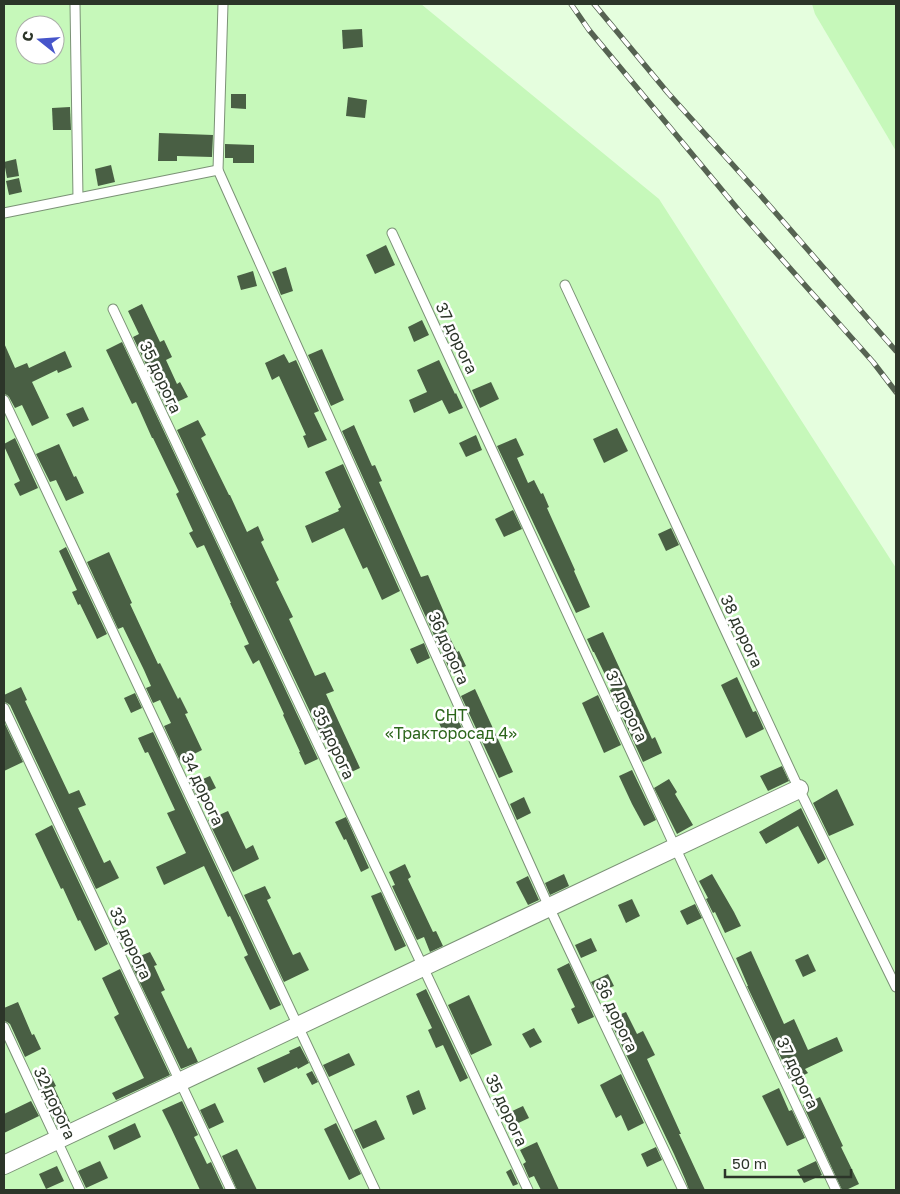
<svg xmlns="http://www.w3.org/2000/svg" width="900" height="1194" viewBox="0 0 900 1194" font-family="'Golos Text',sans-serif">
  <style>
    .green { fill: #c6f8ba; fill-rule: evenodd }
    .building { fill: #495f44 }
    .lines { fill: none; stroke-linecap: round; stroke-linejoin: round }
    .lane-casing { stroke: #7b9276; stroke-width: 11 }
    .street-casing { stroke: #7b9276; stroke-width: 20 }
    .lane { stroke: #fff; stroke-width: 9 }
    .street { stroke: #fff; stroke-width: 18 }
    .rail-casing { stroke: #566352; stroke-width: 5.5 }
    .rail { stroke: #fff; stroke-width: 4; stroke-dasharray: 11; stroke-linecap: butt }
    .labels { text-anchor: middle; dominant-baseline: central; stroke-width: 5; stroke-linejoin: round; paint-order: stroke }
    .street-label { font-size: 16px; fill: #2c3529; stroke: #fff }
    .park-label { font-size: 16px; fill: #2b651a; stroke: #fff }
  </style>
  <rect width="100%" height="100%" fill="#e5fede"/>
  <!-- green -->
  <g class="green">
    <path d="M4,4H421L659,199L896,568V1190H4ZM25,25H55V55H25Z"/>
    <polygon points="812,4 896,4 896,151 815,14"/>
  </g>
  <!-- building -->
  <g class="building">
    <polygon points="362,29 363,47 343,49 342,30"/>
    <polygon points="231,94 246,94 246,109 231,108"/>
    <polygon points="348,97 367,100 365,118 346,116"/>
    <polygon points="70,107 71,130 53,130 52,108"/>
    <polygon points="159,133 213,135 212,157 177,156 177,161 158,161"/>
    <polygon points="225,144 254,145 254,163 233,163 233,158 225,158"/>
    <polygon points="16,159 19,176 7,178 4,162"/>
    <polygon points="111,165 115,182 98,186 95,169"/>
    <polygon points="19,178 22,192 9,195 6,181"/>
    <polygon points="386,245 395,265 375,274 366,255"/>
    <polygon points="286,267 293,291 281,295 272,272"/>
    <polygon points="253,271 257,286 241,290 237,276"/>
    <polygon points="142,304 160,342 164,340 172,357 166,360 177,384 180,382 188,397 166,407 133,337 139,334 128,311"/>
    <polygon points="422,320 429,335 414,342 408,327"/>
    <polygon points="122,342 318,759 305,765 299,752 300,752 283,715 284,714 259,660 253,664 244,646 249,644 230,603 231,603 204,545 197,548 189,533 193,531 176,494 179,492 153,438 152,438 136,402 132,404 106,350"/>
    <polygon points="4,343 15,368 27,363 29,368 65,351 72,367 58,373 57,370 32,382 49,418 32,426 22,405 15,408 9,397 7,395 4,394"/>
    <polygon points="322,349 344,400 331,406 308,355"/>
    <polygon points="284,354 289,363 296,360 319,411 314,413 327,440 308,448 303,436 306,435 279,376 272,380 265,363"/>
    <polygon points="439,360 455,394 456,393 463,408 449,414 442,400 414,413 409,400 427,392 417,370"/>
    <polygon points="491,382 499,399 480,408 472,390"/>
    <polygon points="83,407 89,420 73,427 66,414"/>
    <polygon points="198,420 206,435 201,438 229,495 230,495 247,532 258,526 264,540 261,542 279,580 276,582 293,617 289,619 315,676 325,672 334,691 326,694 360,768 345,775 334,752 330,754 177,430"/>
    <polygon points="354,425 372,466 375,465 382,481 379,482 421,577 428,575 449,624 444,626 457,652 459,651 466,666 451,673 342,431"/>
    <polygon points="617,428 628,451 604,463 593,439"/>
    <polygon points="476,435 482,450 466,457 459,443"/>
    <polygon points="15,438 38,488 20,496 14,484 20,481 4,446 4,444"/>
    <polygon points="516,438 524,455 517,458 528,483 534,480 541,494 543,493 549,507 547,508 575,570 574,571 590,607 576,613 497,446"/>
    <polygon points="59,444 74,477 76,476 84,493 66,501 56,480 50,482 36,454"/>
    <polygon points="343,464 400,591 382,600 367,567 363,569 344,528 312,543 305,526 339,511 338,509 341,507 325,472"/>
    <polygon points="513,510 522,529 504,537 495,519"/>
    <polygon points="671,528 679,545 666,551 658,534"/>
    <polygon points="66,547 107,634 97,639 80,604 78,605 72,592 77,590 59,551"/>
    <polygon points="109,552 132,603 130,604 158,664 160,663 178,699 180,697 188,713 185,714 202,750 180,761 164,726 171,723 160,700 153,703 146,688 151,686 144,670 123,627 118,629 87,562"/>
    <polygon points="603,632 652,739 655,737 662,753 643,762 610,690 612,689 594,652 593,652 587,639"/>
    <polygon points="424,643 430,658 417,664 410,649"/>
    <polygon points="737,677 753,712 756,711 764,729 746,738 721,685"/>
    <polygon points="21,687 27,700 25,701 69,794 79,790 86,805 78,808 104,863 110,860 119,878 96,889 10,705 7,703 4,702 4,695"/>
    <polygon points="475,689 513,772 499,778 461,696"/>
    <polygon points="135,693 142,708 131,713 124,698"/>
    <polygon points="598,695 621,745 604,753 582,703"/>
    <polygon points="456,716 463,730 446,738 439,723"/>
    <polygon points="4,722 23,762 4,771"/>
    <polygon points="153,732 281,1005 270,1010 244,957 248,955 230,916 228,917 204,866 164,885 156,867 186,853 167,813 175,810 148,752 145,753 138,738"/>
    <polygon points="782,766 789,781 768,791 760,776"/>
    <polygon points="632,770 656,820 644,826 632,804 619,776"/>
    <polygon points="210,776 216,788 197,797 191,784"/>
    <polygon points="669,779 677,792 675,794 693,825 677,834 654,788"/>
    <polygon points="837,789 854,825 829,836 813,803"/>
    <polygon points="524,797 531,813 517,820 510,804"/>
    <polygon points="801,808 826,859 818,864 798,826 766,844 759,832"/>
    <polygon points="228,811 246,849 253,845 259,859 233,872 208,820"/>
    <polygon points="346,817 369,868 361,872 346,839 344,840 335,822"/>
    <polygon points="52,825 108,944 95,951 80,920 78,921 63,888 61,889 35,834"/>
    <polygon points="405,864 411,877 408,879 433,932 436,931 443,946 430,952 424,937 417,940 392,886 395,885 389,872"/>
    <polygon points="564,874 569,886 550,895 545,883"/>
    <polygon points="712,874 734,912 741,926 725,933 715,912 713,913 706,899 708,898 699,881"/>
    <polygon points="528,876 539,900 528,905 516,882"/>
    <polygon points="265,886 271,898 267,900 293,955 300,952 309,970 284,982 244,895"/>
    <polygon points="381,892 406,946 395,951 371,896"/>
    <polygon points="632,899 640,916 626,923 618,905"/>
    <polygon points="695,904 702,918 687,925 680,911"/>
    <polygon points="591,938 597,951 581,958 575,945"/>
    <polygon points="751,951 784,1024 794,1019 808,1050 837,1037 843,1051 805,1069 808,1073 792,1081 747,986 748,986 736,958"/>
    <polygon points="150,952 157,965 154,966 165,990 161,992 188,1049 191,1047 198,1062 181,1069 131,964 137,961 135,958"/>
    <polygon points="808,954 816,971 803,977 795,960"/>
    <polygon points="569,963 594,1017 578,1024 571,1009 575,1007 557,969"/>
    <polygon points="120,969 170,1075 116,1100 112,1093 144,1078 114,1017 119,1014 102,978"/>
    <polygon points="608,974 614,986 597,993 591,982"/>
    <polygon points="426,989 468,1078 460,1082 443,1045 436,1048 428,1030 432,1028 416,994"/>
    <polygon points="469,995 492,1045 471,1055 448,1005"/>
    <polygon points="18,1002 32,1035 34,1034 41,1049 25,1057 10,1024 7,1022 4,1021 4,1008"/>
    <polygon points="626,1012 637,1034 643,1031 655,1055 647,1059 681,1134 679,1134 705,1190 689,1190 685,1179 674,1154 609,1019"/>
    <polygon points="534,1028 542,1042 530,1048 522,1034"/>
    <polygon points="300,1046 309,1063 298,1069 297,1067 264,1083 257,1068 290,1053 289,1051"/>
    <polygon points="349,1053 355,1065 329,1077 323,1065"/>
    <polygon points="312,1071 318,1082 312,1085 306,1074"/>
    <polygon points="50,1074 56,1086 54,1087 70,1122 58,1128 36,1081"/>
    <polygon points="621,1074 644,1123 628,1131 621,1115 616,1118 600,1085"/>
    <polygon points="779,1088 789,1111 792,1110 805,1138 787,1146 762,1096"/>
    <polygon points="419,1090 426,1109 413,1115 406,1096"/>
    <polygon points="820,1097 843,1146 841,1147 859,1184 846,1190 842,1190 803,1105"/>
    <polygon points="31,1101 39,1116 4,1133 4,1114"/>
    <polygon points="182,1101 198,1135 194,1137 207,1164 211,1162 224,1190 200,1190 171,1128 162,1110"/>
    <polygon points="215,1103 224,1122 209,1129 200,1110"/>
    <polygon points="523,1106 529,1118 512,1126 506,1114"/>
    <polygon points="376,1120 385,1139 363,1149 354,1130"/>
    <polygon points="135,1123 141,1137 114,1150 108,1136"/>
    <polygon points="336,1123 361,1174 349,1180 324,1129"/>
    <polygon points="537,1142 559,1190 541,1190 534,1176 529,1178 523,1164 526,1162 520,1150"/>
    <polygon points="656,1147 662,1160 647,1167 641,1154"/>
    <polygon points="237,1149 257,1190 237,1190 222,1156"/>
    <polygon points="100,1161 108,1178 86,1188 78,1171"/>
    <polygon points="816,1161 822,1175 804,1183 797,1170"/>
    <polygon points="57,1166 64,1181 46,1189 39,1174"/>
    <polygon points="511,1169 518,1184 513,1186 506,1172"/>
  </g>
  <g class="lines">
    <!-- lane casing -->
    <g class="lane-casing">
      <g id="lane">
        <polyline points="75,4 78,198"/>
        <polyline points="223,4 218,170 549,907 683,1190"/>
        <polyline points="4,213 218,170"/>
        <polyline points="392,233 675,847 836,1190"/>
        <polyline points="565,285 799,789 896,987"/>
        <polyline points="113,309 528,1190"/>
        <polyline points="4,400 375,1190"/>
        <polyline points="4,708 231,1190"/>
        <polyline points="4,1027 80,1190"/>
      </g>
    </g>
    <!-- street casing -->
    <g class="street-casing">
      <polyline id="street" points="4,1165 799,789"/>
    </g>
    <!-- lane -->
    <use href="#lane" class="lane"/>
    <!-- street -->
    <use href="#street" class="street"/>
    <!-- rail casing -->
    <g class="rail-casing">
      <g id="rail">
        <polyline points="571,4 589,30 741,213 873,362 896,392"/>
        <polyline points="594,4 668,93 761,196 896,351"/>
      </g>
    </g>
    <!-- rail -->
    <use href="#rail" class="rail"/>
  </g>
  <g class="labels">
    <!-- street labels -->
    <g class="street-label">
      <text transform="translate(457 338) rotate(65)">37 дорога</text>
      <text transform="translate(161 377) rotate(65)">35 дорога</text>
      <text transform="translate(742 631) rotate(65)">38 дорога</text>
      <text transform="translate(449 648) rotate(66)">36 дорога</text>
      <text transform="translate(627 706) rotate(65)">37 дорога</text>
      <text transform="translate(334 743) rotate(65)">35 дорога</text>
      <text transform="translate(203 789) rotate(65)">34 дорога</text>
      <text transform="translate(131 943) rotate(65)">33 дорога</text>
      <text transform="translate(617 1016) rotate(65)">36 дорога</text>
      <text transform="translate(798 1073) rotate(65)">37 дорога</text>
      <text transform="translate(55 1103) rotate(65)">32 дорога</text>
      <text transform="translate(507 1110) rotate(65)">35 дорога</text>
    </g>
    <!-- park labels -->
    <g class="park-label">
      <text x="451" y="715">СНТ<tspan x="451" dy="18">«Тракторосад 4»</tspan></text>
    </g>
  </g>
  <!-- border -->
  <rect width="900" height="1194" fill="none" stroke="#2c3529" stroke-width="10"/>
  <!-- north arrow -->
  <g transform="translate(40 40) rotate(287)"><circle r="24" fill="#ffffff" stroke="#abaea9"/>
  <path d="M0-4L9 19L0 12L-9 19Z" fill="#4655ca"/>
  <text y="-8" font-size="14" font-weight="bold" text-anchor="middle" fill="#2c3529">С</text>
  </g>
  <!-- scale -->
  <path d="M725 1169v8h126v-8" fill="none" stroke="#2c3529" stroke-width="2.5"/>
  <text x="732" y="1169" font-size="15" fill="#2c3529" stroke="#ffffff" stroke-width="4" paint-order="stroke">50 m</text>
</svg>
